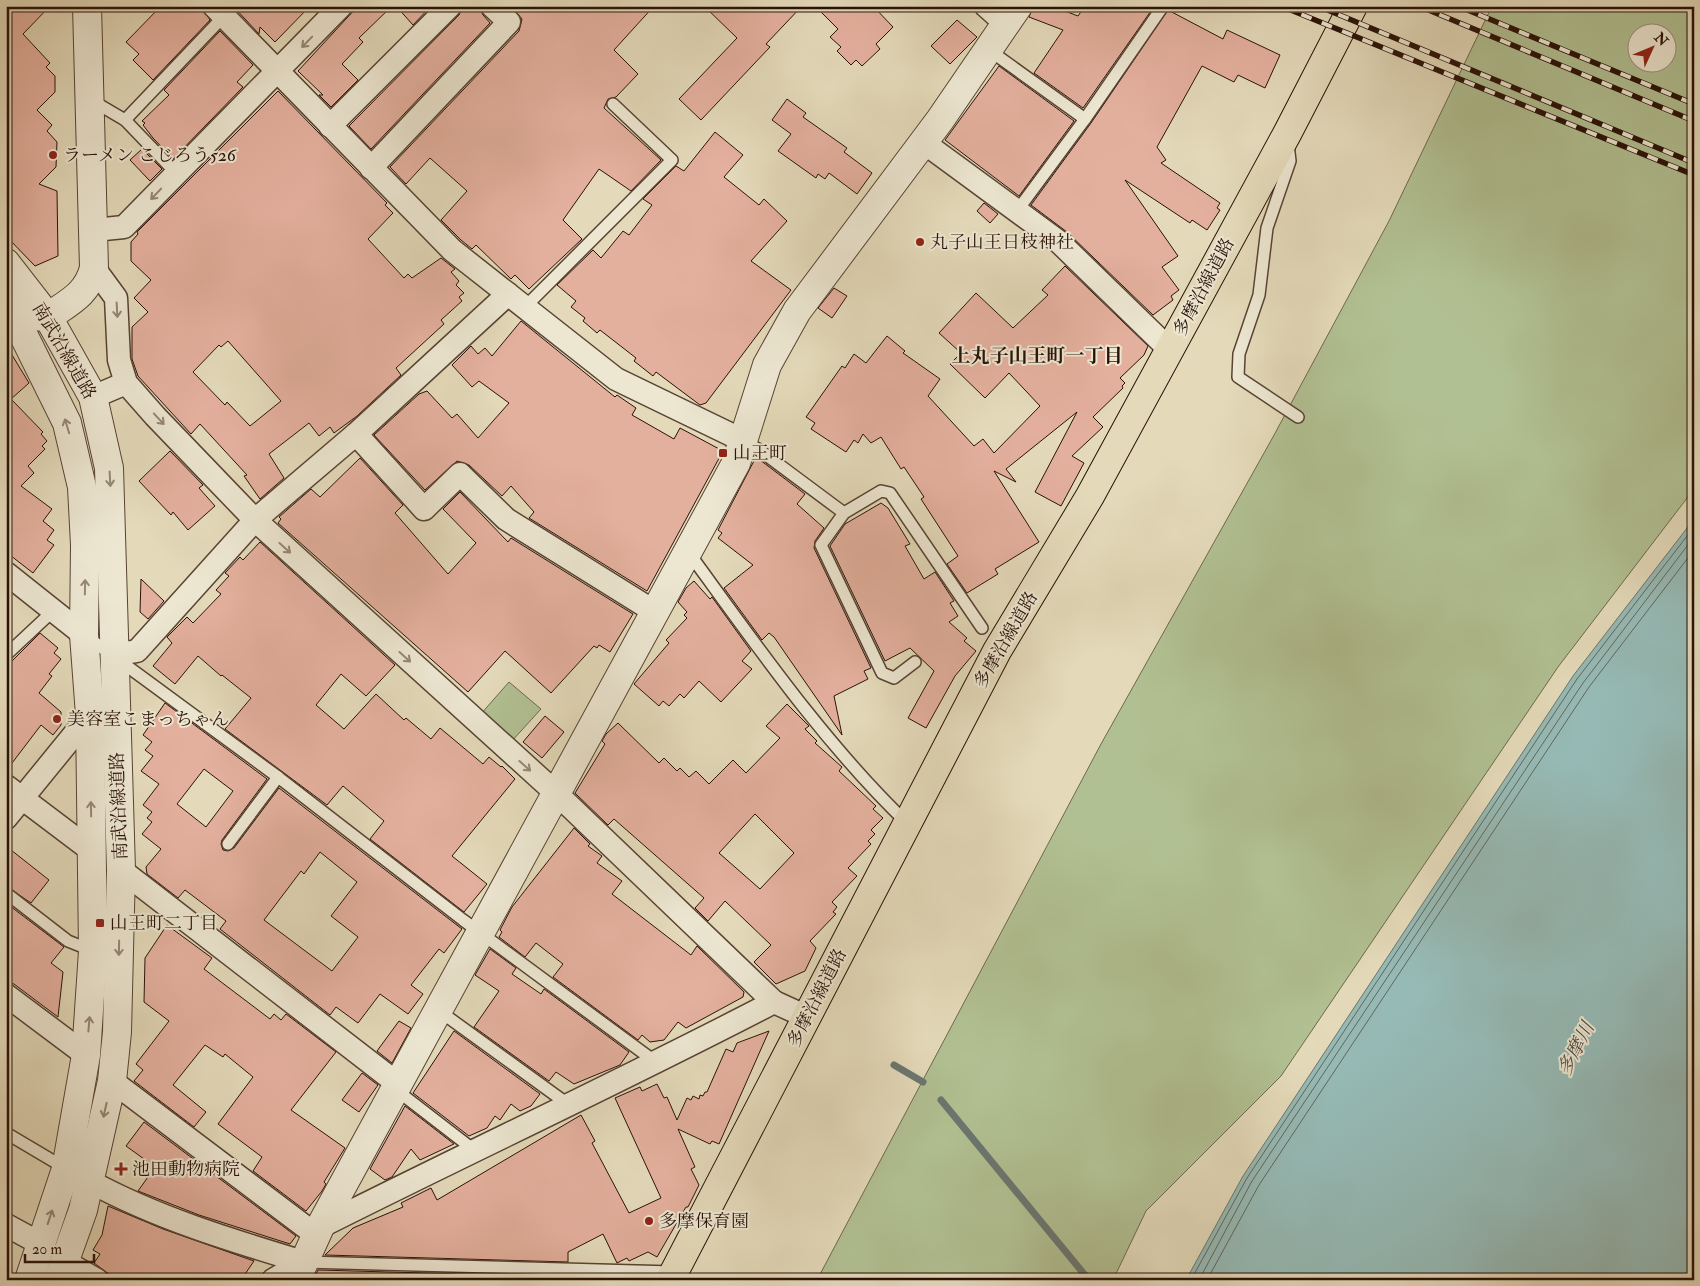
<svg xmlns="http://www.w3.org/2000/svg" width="1700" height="1286" viewBox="0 0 1700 1286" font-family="'IM FELL Double Pica','Noto Serif JP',serif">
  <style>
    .green { fill: #b1c092; stroke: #6d684d; fill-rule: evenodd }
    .water { fill: #96bab5; stroke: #6a7670 }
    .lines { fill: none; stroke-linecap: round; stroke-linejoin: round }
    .shore { stroke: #60665e; stroke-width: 1 }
    .stream { stroke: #6a7670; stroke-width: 7 }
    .building { fill: #e4b09e; stroke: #291108; fill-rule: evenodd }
    .service-casing { stroke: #584334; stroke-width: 14 }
    .minor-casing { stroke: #584334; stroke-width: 25 }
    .tertiary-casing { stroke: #584334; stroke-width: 30 }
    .primary-casing { stroke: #291108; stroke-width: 30 }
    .service { stroke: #ede7d2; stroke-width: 11 }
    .minor { stroke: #ede7d2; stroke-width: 22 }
    .tertiary { stroke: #ede7d2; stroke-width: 28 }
    .primary { stroke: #e4daba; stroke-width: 28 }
    .rail-casing { stroke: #291108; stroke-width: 5.5 }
    .rail { stroke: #ede7d2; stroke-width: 4; stroke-dasharray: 11; stroke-linecap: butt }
    .oneway { stroke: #958777 }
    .poi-dot { fill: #8f2418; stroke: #ede7d2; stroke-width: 2 }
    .labels { text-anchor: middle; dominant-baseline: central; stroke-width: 4; stroke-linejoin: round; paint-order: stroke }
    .poi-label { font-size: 18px; fill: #291108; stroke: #ede7d2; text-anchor: start }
    .street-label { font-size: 18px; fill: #291108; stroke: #ede7d2 }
    .neighbourhood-label { font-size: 19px; font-weight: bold; fill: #291108; stroke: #ede7d2 }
    .water-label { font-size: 19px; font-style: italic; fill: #4f4c45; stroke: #ede7d2 }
  </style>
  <rect width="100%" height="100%" fill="#e4daba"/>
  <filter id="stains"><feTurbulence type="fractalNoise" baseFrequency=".004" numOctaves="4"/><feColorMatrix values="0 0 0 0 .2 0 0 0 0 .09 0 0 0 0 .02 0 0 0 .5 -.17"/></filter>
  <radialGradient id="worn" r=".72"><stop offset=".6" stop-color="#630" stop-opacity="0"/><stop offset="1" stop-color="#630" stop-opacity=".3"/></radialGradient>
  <!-- green -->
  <g class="green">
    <path d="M1492,6H1694V489L1558,667L1281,1076L1146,1211L1113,1280H817L1101,744L1273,437L1389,221ZM1638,32H1668V62H1638Z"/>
    <polygon points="509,682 541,709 511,742 480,715"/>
  </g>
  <!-- water -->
  <polygon class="water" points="1694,519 1694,1280 1186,1280 1243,1176 1573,676"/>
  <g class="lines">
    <!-- shore -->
    <g class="shore">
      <polyline points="1191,1280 1247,1178 1577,679 1694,527"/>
      <polyline points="1199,1280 1252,1181 1583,683 1694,537"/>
      <polyline points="1207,1280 1259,1185 1589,687 1694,550"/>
    </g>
    <!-- stream -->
    <g class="stream">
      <polyline points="894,1065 923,1082"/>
      <polyline points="941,1100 1089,1280"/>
    </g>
  </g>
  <!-- building -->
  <g class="building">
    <polygon points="6,6 50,6 23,34 50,63 46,67 55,76 55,92 37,110 52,125 47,131 57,142 56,167 39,184 57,191 58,256 35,266 6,236"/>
    <polygon points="161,6 201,6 210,20 153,80 133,60 139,54 126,42"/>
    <polygon points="233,6 310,6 275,42 260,27 259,34"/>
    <polygon points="358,6 392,6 359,38 363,42 342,64 358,80 331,107 319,95 323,95 298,71"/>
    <polygon points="396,6 431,6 413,25"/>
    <polygon points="463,6 479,6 483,15 490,23 371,149 349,126 459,15"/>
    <polygon points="511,6 654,6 614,50 638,74 616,97 608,99 604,108 661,160 631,191 599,169 563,220 582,239 529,289 515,275 511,279 476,245 472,249 461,240 441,220 467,191 430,158 406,184 390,167 519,31 522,19"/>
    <polygon points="704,6 802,6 766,44 770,47 701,120 679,99 737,38"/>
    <polygon points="815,6 873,6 893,27 876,44 880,49 862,66 856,60 851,65 837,51 841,47 830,37 838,29"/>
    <polygon points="1033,6 1052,6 1078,16 1085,6 1150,6 1153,8 1083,108 1034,73 1063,30 1029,17"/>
    <polygon points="1168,10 1223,39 1227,30 1280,55 1265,88 1238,75 1234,82 1202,66 1157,147 1166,160 1161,163 1220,203 1217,208 1220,210 1207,230 1192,220 1190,223 1125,180 1178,256 1162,267 1179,290 1171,296 1173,300 1153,315 1067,232 1031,205 1091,123"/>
    <polygon points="957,20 977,37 950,64 931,46"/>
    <polygon points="220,31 253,65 237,82 243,87 173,159 153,138 143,125 145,123 142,121 169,95 164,90"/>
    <polygon points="999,66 1074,121 1019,196 945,140"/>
    <path d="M278,91L387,203L385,205L393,213L368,239L404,278L408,274L412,278L441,258L455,269L451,272L459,281L456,285L464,293L459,297L462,301L441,320L444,324L396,368L401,375L357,416L334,433L330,427L319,436L309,423L269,454L284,478L260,499L244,476L247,475L200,424L191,434L138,376L132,359V327L148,312L134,298L151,280L131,261V242L138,234L137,232ZM228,341L281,401L250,426L227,402L225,405L193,372L219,345L221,347Z"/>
    <polygon points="787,99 806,113 803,117 847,148 844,152 872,173 857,194 829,173 825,179 818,174 816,178 778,151 791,134 772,120"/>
    <polygon points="715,132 743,155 724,177 759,205 764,199 787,221 751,261 791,290 706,403 700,405 656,372 653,376 634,361 636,358 600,330 597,333 583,321 585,318 571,307 576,301 557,285 593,250 601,258 623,231 629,235 652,205 643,199 676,166 684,171"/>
    <polygon points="142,149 162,169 150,181 130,160"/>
    <polygon points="984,203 998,214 990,223 977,211"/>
    <polygon points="1065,266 1148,346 1144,355 1120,378 1125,383 1122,386 1123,388 1093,417 1103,427 1072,456 1084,463 1061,506 1035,492 1077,412 1006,469 1016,482 994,471 1039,542 995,569 998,574 967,593 947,564 958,556 921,499 924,497 904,467 901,469 881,437 871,443 863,434 858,443 854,440 846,452 811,429 815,423 806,417 842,366 845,368 854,354 866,363 887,336 905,351 903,353 940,379 928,396 974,446 983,439 994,453 1040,406 1009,373 985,398 950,364 961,353 939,333 976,293 1013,328 1048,295 1042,290"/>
    <polygon points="834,288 847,296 832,318 818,308"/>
    <polygon points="521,321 615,397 617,395 636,408 632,415 674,439 680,428 723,451 647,591 529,518 534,512 511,486 502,496 469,465 457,461 425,490 374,435 419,394 427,391 452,418 457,414 478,438 509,403 479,381 472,387 452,365 471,346 478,354 485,348 492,356"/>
    <polygon points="6,345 29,383 11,399 43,432 41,434 47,441 42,446 45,449 28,466 34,473 21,486 52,509 43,521 54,530 47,540 54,545 33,573 6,552"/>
    <polygon points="170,451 203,485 199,488 215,506 188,530 173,512 171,515 139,481"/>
    <polygon points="756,457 805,494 797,504 824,528 815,541 814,548 871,668 864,671 868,679 834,696 842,735 774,637 769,633 762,640 724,588 753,565 718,538 722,533 718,530"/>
    <polygon points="360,458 403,505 395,513 448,574 476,543 443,509 460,492 508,542 511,538 633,614 610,652 599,645 597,648 594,646 551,693 505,651 468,692 278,523 281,519 279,517 311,489 320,497"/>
    <polygon points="881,503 888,508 910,544 905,546 924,579 935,572 954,601 950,603 958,616 949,622 967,638 964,641 976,651 955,676 926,728 908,718 934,671 910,648 885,661 830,546 845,524"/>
    <polygon points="260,542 395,665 366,696 341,674 316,705 344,729 376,694 404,720 406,718 431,739 440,728 483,764 489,757 501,767 502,766 515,779 452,856 487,884 464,912 370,839 384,821 343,786 327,805 225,729 251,698 222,675 221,676 198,656 175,684 153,666 172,643 167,637 187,617 193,623 221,594 216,590 229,576 225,573 240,557 243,560"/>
    <polygon points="141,579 164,601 148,619 140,612"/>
    <polygon points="694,581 710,599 712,597 751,651 742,661 752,669 721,702 699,681 684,698 680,694 669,706 663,701 659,706 634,684 669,643 666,640 687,618 684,615 687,612 678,602 686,588"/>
    <polygon points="40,633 58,648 54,653 61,659 49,674 52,676 39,693 61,712 61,725 53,735 41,725 6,771 6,667"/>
    <path d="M165,703L267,779L222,840L221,844L223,850L228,851L234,848L279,788L462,929L444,953L439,949L411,985L423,994L408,1014L380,994L358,1023L336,1007L330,1015L220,929L226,921L185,890L178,898L147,874L146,867L161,849L142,834L152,822L147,818L152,812L143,805L159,784L141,771L153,756L145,750L152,742L143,735ZM204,769L233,791L206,827L177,804ZM320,852L357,882L331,916L358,937L332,971L264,920L301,871L304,874Z"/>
    <path d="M787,704L809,726L805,729L817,741L815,743L842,767L839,771L876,806L873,809L883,818L871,830L875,834L868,841L871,844L848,868L857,876L832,902L837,907L833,912L836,914L810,941L816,948L805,971L776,984L754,962L771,945L725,901L708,921L695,908L704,898L614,819L608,825L575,793L605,744L602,741L606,734L618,723L659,763L664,758L677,771L680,768L689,777L696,771L709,784L733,760L746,773L780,738L766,726ZM755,814L794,853L760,889L719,853Z"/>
    <polygon points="545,716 564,732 542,758 523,742"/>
    <polygon points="574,828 590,844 588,846 602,856 597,863 622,881 612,894 691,955 697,946 744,992 743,997 686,1028 678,1022 664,1040 650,1042 642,1035 638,1040 553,977 563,964 536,943 525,957 499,937 502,932 500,930 512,907"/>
    <polygon points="6,846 49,880 31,903 6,886"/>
    <polygon points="6,903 64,947 51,963 63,972 58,1017 14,984 6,982"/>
    <polygon points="167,925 212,958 204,969 270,1019 274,1014 281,1020 286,1014 336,1052 291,1110 345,1148 324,1182 326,1184 322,1191 306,1211 253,1171 262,1157 218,1124 253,1077 225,1054 223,1057 205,1045 173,1085 206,1112 194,1127 134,1081 143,1070 136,1064 169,1021 144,1002 145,958"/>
    <polygon points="490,949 516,968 512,974 541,994 544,989 629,1052 620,1065 574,1084 556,1072 549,1081 474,1027 499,991 475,975"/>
    <polygon points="399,1021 411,1028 392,1063 377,1051"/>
    <polygon points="454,1031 540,1094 531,1106 520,1111 511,1104 500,1120 495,1116 487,1128 469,1136 413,1093"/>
    <polygon points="769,1031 719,1144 712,1141 710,1144 678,1129 695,1167 691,1169 699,1185 688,1207 686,1207 657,1257 648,1252 629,1261 627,1258 617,1263 603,1234 568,1252 568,1262 325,1255 353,1228 403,1207 401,1203 431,1188 437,1200 581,1115 595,1141 592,1143 629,1213 661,1198 615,1098 640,1087 642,1091 657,1084 664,1098 667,1097 677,1120 687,1098 691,1100 693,1096 699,1099 700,1095 703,1096 705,1092 707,1092 726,1049 733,1052 737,1043"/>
    <polygon points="362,1073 378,1085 359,1112 342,1100"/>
    <polygon points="405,1106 454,1144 420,1160 411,1149 392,1177 385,1180 370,1169"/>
    <polygon points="144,1122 296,1236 290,1244 199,1215 138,1191 155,1167 126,1146"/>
    <polygon points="108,1206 163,1229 254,1261 241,1280 117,1280 94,1263 100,1254 93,1250 102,1235"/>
    <polygon points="318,1270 568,1277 568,1280 313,1280"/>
  </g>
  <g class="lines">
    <!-- service casing -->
    <g class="service-casing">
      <g id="service">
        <polyline points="989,50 1085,119"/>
        <polyline points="91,100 125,120 176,173"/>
        <polyline points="125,120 224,16"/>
        <polyline points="1288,144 1290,161 1267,228 1259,295 1239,354 1238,377 1298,417"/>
        <polyline points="1017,211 1085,119 1161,9"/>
        <polyline points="525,307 672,160 613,104"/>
        <polyline points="742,440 758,449 844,513"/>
        <path d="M689,553C757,646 824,743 907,823"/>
        <polyline points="86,636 278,777 463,920 657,1063"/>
        <polyline points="6,655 53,611"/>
        <polyline points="915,662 894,678 882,673 821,545 844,513 881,491 890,493 982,628"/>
        <polyline points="228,844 278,777"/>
        <polyline points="6,893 68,941 93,951"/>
        <polyline points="438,1010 569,1105"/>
        <polyline points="395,1089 474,1150"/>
        <polyline points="6,1133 65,1168"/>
        <polyline points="304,1262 673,1272"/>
      </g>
    </g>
    <!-- minor casing -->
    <g class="minor-casing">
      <g id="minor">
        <polyline points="214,6 452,250 616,379 742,440"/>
        <polyline points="986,6 1006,24"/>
        <polyline points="330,126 450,6"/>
        <polyline points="923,142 1058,241 1170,350"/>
        <polyline points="371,168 509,22 492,6"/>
        <polyline points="94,230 124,227 341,6"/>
        <polyline points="94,268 116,298 119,360 126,383 155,416 255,520 556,793 774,1002"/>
        <polyline points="93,397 126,383"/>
        <polyline points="356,434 424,509 460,474 506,519 655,612"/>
        <polyline points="6,573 84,635"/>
        <polyline points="113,655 137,651 255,520 356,434 508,294"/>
        <polyline points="6,786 92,851"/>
        <polyline points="6,818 90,715"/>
        <polyline points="121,870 398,1084"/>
        <polyline points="6,995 86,1055"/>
        <polyline points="112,1081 316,1235"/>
        <path d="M89,1181C157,1218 230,1240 303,1262"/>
        <polyline points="6,1225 41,1244"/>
        <path d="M320,1227C471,1151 624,1080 774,1002L807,1017"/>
        <polyline points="64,1261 97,1280"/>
        <polyline points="273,1280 303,1262"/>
      </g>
    </g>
    <!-- tertiary casing -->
    <g class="tertiary-casing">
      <g id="tertiary">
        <polyline points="6,263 48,317 93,397 109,468 121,870 117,1032 112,1081 83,1210 58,1280"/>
        <polyline points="6,306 13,314 67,423 82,487 85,545 84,635 90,715 93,951 86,1055 66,1169 29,1280"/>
        <path d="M31,316L48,317C69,302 87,295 94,268L87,6"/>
        <polyline points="296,1280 320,1227 398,1084 736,463 767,365 797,311 940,120 1018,6"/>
      </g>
    </g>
    <!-- primary casing -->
    <g class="primary-casing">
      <polyline id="primary" points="670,1280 997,651 1090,496 1288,132 1353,6"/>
    </g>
    <!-- service -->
    <use href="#service" class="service"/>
    <!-- minor -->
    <use href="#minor" class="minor"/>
    <!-- tertiary -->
    <use href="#tertiary" class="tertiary"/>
    <!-- primary -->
    <use href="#primary" class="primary"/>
    <!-- rail casing -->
    <g class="rail-casing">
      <g id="rail">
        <polyline points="1281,6 1694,175"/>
        <polyline points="1318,6 1694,163"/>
        <polyline points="1419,6 1694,121"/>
        <polyline points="1458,6 1694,104"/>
      </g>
    </g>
    <!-- rail -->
    <use href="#rail" class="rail"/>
  </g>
  <!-- one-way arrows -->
  <defs><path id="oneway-shaft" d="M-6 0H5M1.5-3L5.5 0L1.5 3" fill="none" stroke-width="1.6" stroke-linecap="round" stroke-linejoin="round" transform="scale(1.25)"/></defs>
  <g class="oneway">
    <use href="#oneway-shaft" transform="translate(307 42) rotate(134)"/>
    <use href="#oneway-shaft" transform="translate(156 194) rotate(134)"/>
    <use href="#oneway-shaft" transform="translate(117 310) rotate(87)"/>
    <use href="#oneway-shaft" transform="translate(159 419) rotate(47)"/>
    <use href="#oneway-shaft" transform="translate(67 426) rotate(-107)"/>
    <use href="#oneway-shaft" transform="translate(110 479) rotate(87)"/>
    <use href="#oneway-shaft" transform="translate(285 548) rotate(42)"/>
    <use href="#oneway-shaft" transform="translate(85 587) rotate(-89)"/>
    <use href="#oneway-shaft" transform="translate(405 657) rotate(42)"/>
    <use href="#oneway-shaft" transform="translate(525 766) rotate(42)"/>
    <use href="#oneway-shaft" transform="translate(91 809) rotate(-91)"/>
    <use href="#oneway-shaft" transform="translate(119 948) rotate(91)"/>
    <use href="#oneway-shaft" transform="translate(89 1024) rotate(-85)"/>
    <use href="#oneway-shaft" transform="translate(105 1110) rotate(103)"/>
    <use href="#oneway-shaft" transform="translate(50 1217) rotate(-72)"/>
  </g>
  <!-- markers -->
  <g class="poi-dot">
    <circle cx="53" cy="155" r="5"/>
    <circle cx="920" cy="242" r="5"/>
    <rect x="718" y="448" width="10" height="10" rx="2.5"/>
    <circle cx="57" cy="719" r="5"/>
    <rect x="95" y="918" width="10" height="10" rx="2.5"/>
    <path d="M118.5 1161.5h5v5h5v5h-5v5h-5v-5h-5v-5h5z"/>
    <circle cx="649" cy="1221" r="5"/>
  </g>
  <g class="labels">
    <!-- poi labels -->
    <g class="poi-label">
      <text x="63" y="155">ラーメン こじろう526</text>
      <text x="930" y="242">丸子山王日枝神社</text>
      <text x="733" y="453">山王町</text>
      <text x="67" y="719">美容室こまっちゃん</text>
      <text x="110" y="923">山王町二丁目</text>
      <text x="132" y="1169">池田動物病院</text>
      <text x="659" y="1221">多摩保育園</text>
    </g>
    <!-- street labels -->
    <g class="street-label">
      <text transform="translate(1204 287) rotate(-62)">多摩沿線道路</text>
      <text transform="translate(64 351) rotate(60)">南武沿線道路</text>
      <text transform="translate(1006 640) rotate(-60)">多摩沿線道路</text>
      <text transform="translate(119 806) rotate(-92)">南武沿線道路</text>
      <text transform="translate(817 998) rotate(-63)">多摩沿線道路</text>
    </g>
    <!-- neighbourhood labels -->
    <g class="neighbourhood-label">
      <text x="1037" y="356">上丸子山王町一丁目</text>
    </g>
    <!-- water labels -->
    <g class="water-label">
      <text transform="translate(1576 1049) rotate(-63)">多摩川</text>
    </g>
  </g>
  <!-- margin -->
  <rect width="1700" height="1286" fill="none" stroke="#e4daba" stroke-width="25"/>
  <rect x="8" y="8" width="1685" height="1271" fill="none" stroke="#291108" stroke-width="2.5"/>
  <rect x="12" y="12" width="1675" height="1261" fill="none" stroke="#291108"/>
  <!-- north arrow -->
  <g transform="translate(1652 48) rotate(46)"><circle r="24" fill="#ede7d2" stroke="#9f9181"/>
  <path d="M0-4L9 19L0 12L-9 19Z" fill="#8f2418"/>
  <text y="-8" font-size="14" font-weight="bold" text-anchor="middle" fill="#291108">N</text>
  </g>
  <!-- scale -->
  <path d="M25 1254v8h69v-8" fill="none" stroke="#291108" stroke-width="2.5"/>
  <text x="32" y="1254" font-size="15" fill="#291108" stroke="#ede7d2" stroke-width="4" paint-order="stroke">20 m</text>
  <rect width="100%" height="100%" filter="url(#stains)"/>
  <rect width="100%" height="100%" fill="url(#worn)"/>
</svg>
